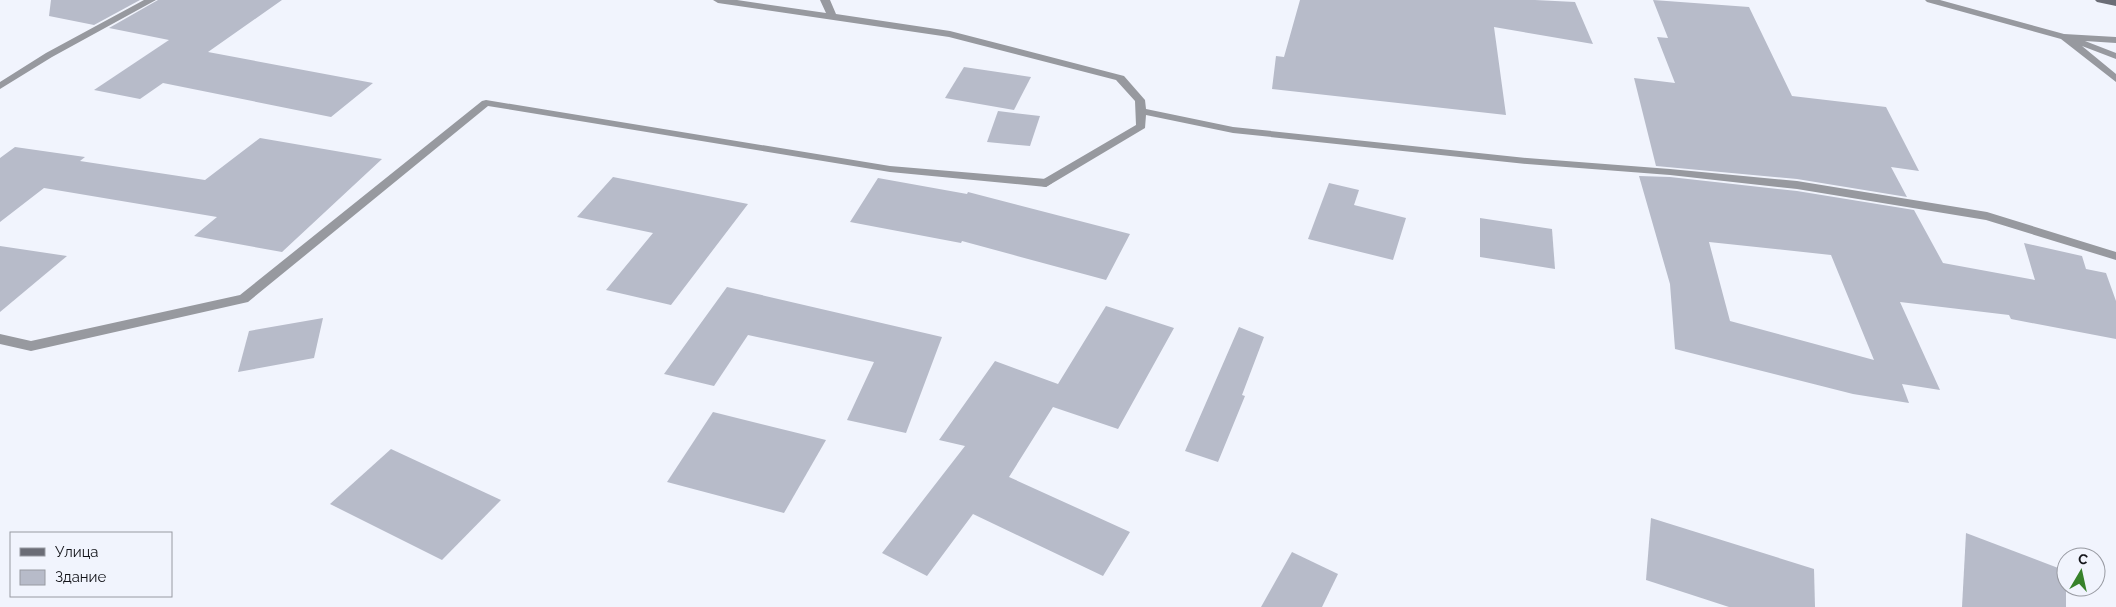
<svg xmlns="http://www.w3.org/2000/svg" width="2116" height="607" viewBox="0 0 2116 607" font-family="Raleway,sans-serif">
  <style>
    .building { fill: #b7bbc9; fill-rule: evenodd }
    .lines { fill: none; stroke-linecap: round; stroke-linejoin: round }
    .service { fill: #97999f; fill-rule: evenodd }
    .minor { fill: #97999f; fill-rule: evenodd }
    .secondary { fill: #6b6d76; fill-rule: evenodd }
  </style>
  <rect width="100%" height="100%" fill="#f1f4fd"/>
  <!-- building -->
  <g class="building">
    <polygon points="51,0 140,0 94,25 49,16"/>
    <polygon points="158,0 282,0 208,52 373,83 331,117 163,83 140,99 94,90 169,40 109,28"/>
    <polygon points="1300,0 1535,0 1575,2 1593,44 1494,27 1506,115 1272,89 1276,56 1284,57"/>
    <polygon points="1653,0 1749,7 1792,96 1886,107 1919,171 1891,167 1907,197 1797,179 1656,166 1634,78 1675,83 1657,37 1668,38"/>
    <polygon points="964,67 1031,77 1014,110 945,98"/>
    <polygon points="998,111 1040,116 1030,146 987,142"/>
    <polygon points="260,138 382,159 282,252 194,236 217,217 44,188 0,222 0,158 15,147 85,157 80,161 205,180"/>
    <path d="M1639,176L1670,177L1797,191L1914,210L1943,263L2035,280L2024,243L2082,256L2086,269L2106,273L2116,301V339L2011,319L2009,315L1900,302L1940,390L1902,384L1909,403L1853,394L1675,349L1670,284ZM1709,242L1831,255L1874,360L1730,321Z"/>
    <polygon points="613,177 748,204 671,305 606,290 653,233 577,217"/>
    <polygon points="878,178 967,194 968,192 1130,234 1106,280 962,241 961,243 850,222"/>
    <polygon points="1329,183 1359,190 1354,205 1406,218 1393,260 1308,239"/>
    <polygon points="1480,218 1552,229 1555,269 1480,257"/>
    <polygon points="0,246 67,256 0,312"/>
    <polygon points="727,287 942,337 906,433 847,420 874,362 748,335 714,386 664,374"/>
    <polygon points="1106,306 1174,328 1118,429 1053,407 1009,477 1130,532 1103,576 973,514 927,576 882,553 965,446 939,440 995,361 1058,384"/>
    <polygon points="323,318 314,358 238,372 249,331"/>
    <polygon points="1239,327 1264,337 1242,395 1245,396 1218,462 1185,451"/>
    <polygon points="713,412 826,440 784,513 667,482"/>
    <polygon points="391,449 501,500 442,560 330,504"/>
    <polygon points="1651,518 1814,569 1815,607 1729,607 1646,580"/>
    <polygon points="1966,533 2066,571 2066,607 1962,607"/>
    <polygon points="1292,552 1338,574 1322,607 1261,607"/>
  </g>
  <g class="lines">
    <!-- service -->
    <polygon class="service" points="486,100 890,166 1046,179 1052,183 1046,187 890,172 488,106 248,302 31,351 0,344 0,334 31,341 240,295 482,101"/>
    <!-- minor -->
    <g class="minor">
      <polygon points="144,0 156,0 52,57 0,89 0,82 46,53"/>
      <polygon points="713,0 737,0 826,13 820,0 830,0 836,14 950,31 1124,76 1145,100 1146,109 1233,127 1527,158 1670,169 1797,181 1987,212 2116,252 2116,260 1986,220 1797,189 1670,175 1527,164 1233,133 1146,115 1145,128 1046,187 1042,186 1040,183 1042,180 1136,125 1135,101 1116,80 949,37 718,3"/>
      <polygon points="1925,0 1940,0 2064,34 2116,37 2116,43 2085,41 2116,53 2116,59 2082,46 2116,74 2116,82 2061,39 1927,2"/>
    </g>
    <!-- secondary -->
    <polygon class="secondary" points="2095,0 2116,0 2116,6 2097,2"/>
  </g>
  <!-- legend -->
  <rect x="10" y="532" width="162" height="65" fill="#f1f4fd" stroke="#989aa2"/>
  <rect x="20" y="548" width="25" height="8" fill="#6b6d76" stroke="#989aa2"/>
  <text x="55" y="557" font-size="15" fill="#131419">Улица</text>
  <rect x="20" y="570" width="25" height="15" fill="#b7bbc9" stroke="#989aa2"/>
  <text x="55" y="582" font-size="15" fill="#131419">Здание</text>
  <!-- north arrow -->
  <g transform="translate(2081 572) rotate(9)"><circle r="24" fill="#f1f4fd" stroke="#989aa2"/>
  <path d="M0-4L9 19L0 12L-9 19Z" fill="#37822a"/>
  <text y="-8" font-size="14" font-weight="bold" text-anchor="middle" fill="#131419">С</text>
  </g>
</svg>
